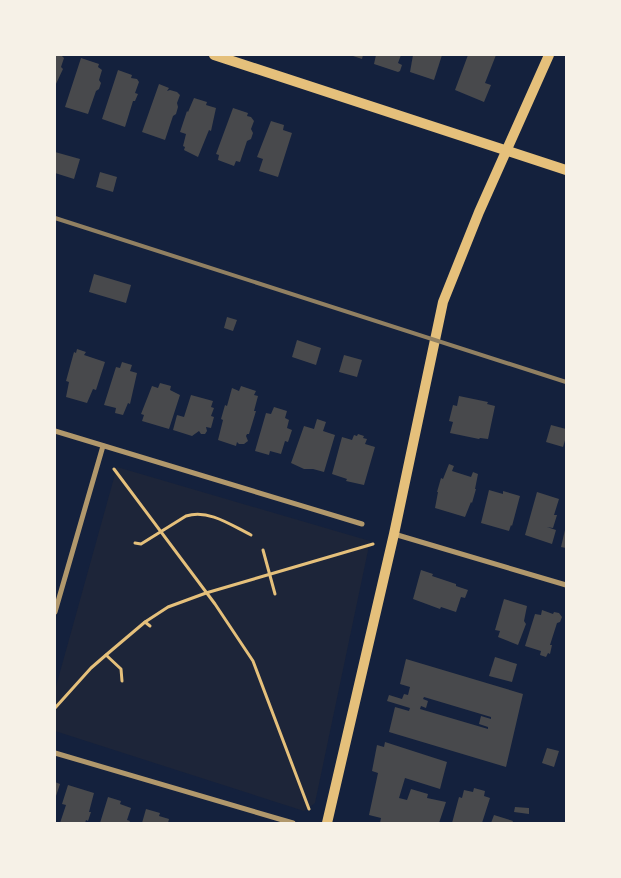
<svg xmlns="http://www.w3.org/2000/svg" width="621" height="878" viewBox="0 0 621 878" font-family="'Sofia Sans Condensed',sans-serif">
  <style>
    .green { fill: #1d2539 }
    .building { fill: #48494c; fill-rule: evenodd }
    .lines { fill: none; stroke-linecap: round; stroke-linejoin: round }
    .path { stroke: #e5c07b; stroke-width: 3 }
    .minor { stroke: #b1986c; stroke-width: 5 }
    .secondary { stroke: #e5c07b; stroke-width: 10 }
    .rail { stroke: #918062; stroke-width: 4 }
  </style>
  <rect width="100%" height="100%" fill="#14213d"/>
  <!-- green -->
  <polygon class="green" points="117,467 370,541 315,803 304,811 55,731 55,690"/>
  <!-- building -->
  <g class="building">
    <polygon points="55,55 61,55 64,58 61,67 63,69 55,86"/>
    <polygon points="350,55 363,55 362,59"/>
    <polygon points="376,55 401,55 398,63 402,65 400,71 398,72 374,64"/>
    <polygon points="413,55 442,55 434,80 410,72"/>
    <polygon points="468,55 496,55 485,83 491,85 484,102 455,90"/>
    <polygon points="81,58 99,64 98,67 102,70 99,80 101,83 99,89 96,91 88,114 65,107"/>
    <polygon points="118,70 132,75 131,78 137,79 139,82 135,93 138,94 135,101 133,101 125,127 102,119"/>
    <polygon points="159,84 169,88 167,91 170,90 177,92 180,95 177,103 178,107 176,114 173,116 165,140 142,132"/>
    <polygon points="194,98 207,102 206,105 216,108 211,131 209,130 198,157 184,150 185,147 183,146 186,134 180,132 187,111 188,112"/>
    <polygon points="233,108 248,113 247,116 251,117 254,121 251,129 253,133 251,139 247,141 240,162 236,161 234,166 218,160 219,155 216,154"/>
    <polygon points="271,121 284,125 283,130 292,133 278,177 259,171 263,159 257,157"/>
    <polygon points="55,152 80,159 74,179 55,173"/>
    <polygon points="100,172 117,177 113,192 96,187"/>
    <polygon points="94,274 131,285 126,303 89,292"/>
    <polygon points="227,317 237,320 233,331 224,328"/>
    <polygon points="297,340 321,348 316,365 292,357"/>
    <polygon points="77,349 86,352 84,355 105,362 96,390 93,389 87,403 66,397 69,382 66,381 74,352 76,353"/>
    <polygon points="344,355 362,360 357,377 339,372"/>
    <polygon points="122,362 132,365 130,371 137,373 130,404 128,403 123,415 115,413 116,408 104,405 116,367 120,368"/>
    <polygon points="160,383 171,386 170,390 180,395 169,429 142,421 144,415 141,414 152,386 158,388"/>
    <polygon points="241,386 256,391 254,395 258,396 254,411 256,411 249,434 247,434 246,436 248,441 244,444 239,444 237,442 236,446 218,440 223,420 221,419 225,405 227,406 232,388 239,391"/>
    <polygon points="191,395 213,401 211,407 214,408 211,416 214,417 211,428 206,427 207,431 205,434 201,434 199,431 192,436 173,430 177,415 184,417"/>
    <polygon points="459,396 488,402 487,404 495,406 488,439 480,438 479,439 450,433 453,422 449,421 453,405 457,406"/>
    <polygon points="274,407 287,411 285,418 289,420 287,428 292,430 288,442 285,441 281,454 270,451 269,455 255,451 266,413 271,414"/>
    <polygon points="317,419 326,422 323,431 335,435 324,472 313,469 304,469 291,463 304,426 314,429"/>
    <polygon points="551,425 566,429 566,437 563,447 546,442"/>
    <polygon points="358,434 364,436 363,438 367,439 365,444 375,447 364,485 346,481 347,479 332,474 342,437 352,440 354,435 357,436"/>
    <polygon points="449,464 454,466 452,471 471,477 473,472 478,474 475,489 476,489 472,503 471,502 465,517 435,508 438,492 437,492 441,478 443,479"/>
    <polygon points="489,490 503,494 503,491 520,496 512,526 511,525 509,531 481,523"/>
    <polygon points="537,492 559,499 554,515 557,515 553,528 547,527 556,530 552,544 525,535"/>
    <polygon points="565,530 566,530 566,548 561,547"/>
    <polygon points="421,570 433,574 432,576 456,584 456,586 468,590 465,598 461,597 456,612 441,607 440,609 413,599"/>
    <polygon points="504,599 527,606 524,621 526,624 518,645 498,637 500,631 495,630"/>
    <polygon points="542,610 553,614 554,612 559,613 562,617 560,622 557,623 550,645 552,645 550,654 548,653 546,657 540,655 541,651 525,646 535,614 541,615"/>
    <polygon points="495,657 517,664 512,682 489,676"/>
    <path d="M406,659L523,694L506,767L389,732L395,707L409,711L410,708L387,701L389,695L402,699L404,694L408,695L410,687L400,684ZM424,697L491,717V719L481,716L479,724L488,727V729L420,709L421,706L426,708L428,701L423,699Z"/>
    <polygon points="385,742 447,762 440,789 405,778 399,798 407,800 411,789 428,794 427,798 446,802 439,823 380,823 381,818 369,815 378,773 372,771 377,745 384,747"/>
    <polygon points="547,748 559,751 554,767 542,763"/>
    <polygon points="55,782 60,784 55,799"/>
    <polygon points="68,785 94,793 89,812 91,812 88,821 86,820 85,823 60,823 66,805 62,804"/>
    <polygon points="474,788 485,791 484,796 490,798 482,823 452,823 459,797 462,798 464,790 473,792"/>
    <polygon points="108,797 121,801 120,804 131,808 127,820 130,821 129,823 100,823"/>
    <polygon points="515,807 529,808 529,814 514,812"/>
    <polygon points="146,809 160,813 159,816 169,819 168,823 142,823"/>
    <polygon points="494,815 513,821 512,823 491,823"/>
  </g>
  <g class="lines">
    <!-- path -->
    <g class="path">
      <polyline points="114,469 215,604 253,661 309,809"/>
      <path d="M135,543L141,544L186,516C209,509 231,525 251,535"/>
      <polyline points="263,550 275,594"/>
      <polyline points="145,622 150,626"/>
      <polyline points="106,655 121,669 122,681"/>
      <polyline points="55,708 91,668 106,655 145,622 168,607 206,593 373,544"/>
    </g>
    <!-- minor -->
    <g class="minor">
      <polyline points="55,431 362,524"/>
      <polyline points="394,534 566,585"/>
      <polyline points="55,612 103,446"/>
      <polyline points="55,753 293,823"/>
    </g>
    <!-- secondary -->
    <g class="secondary">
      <polyline points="214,55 566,170"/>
      <polyline points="327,823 394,534 443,302 479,212 549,55"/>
    </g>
    <!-- rail -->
    <polyline class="rail" points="55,218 566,382"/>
  </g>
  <!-- border -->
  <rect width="621" height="878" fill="none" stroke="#f6f1e7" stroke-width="112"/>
</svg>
